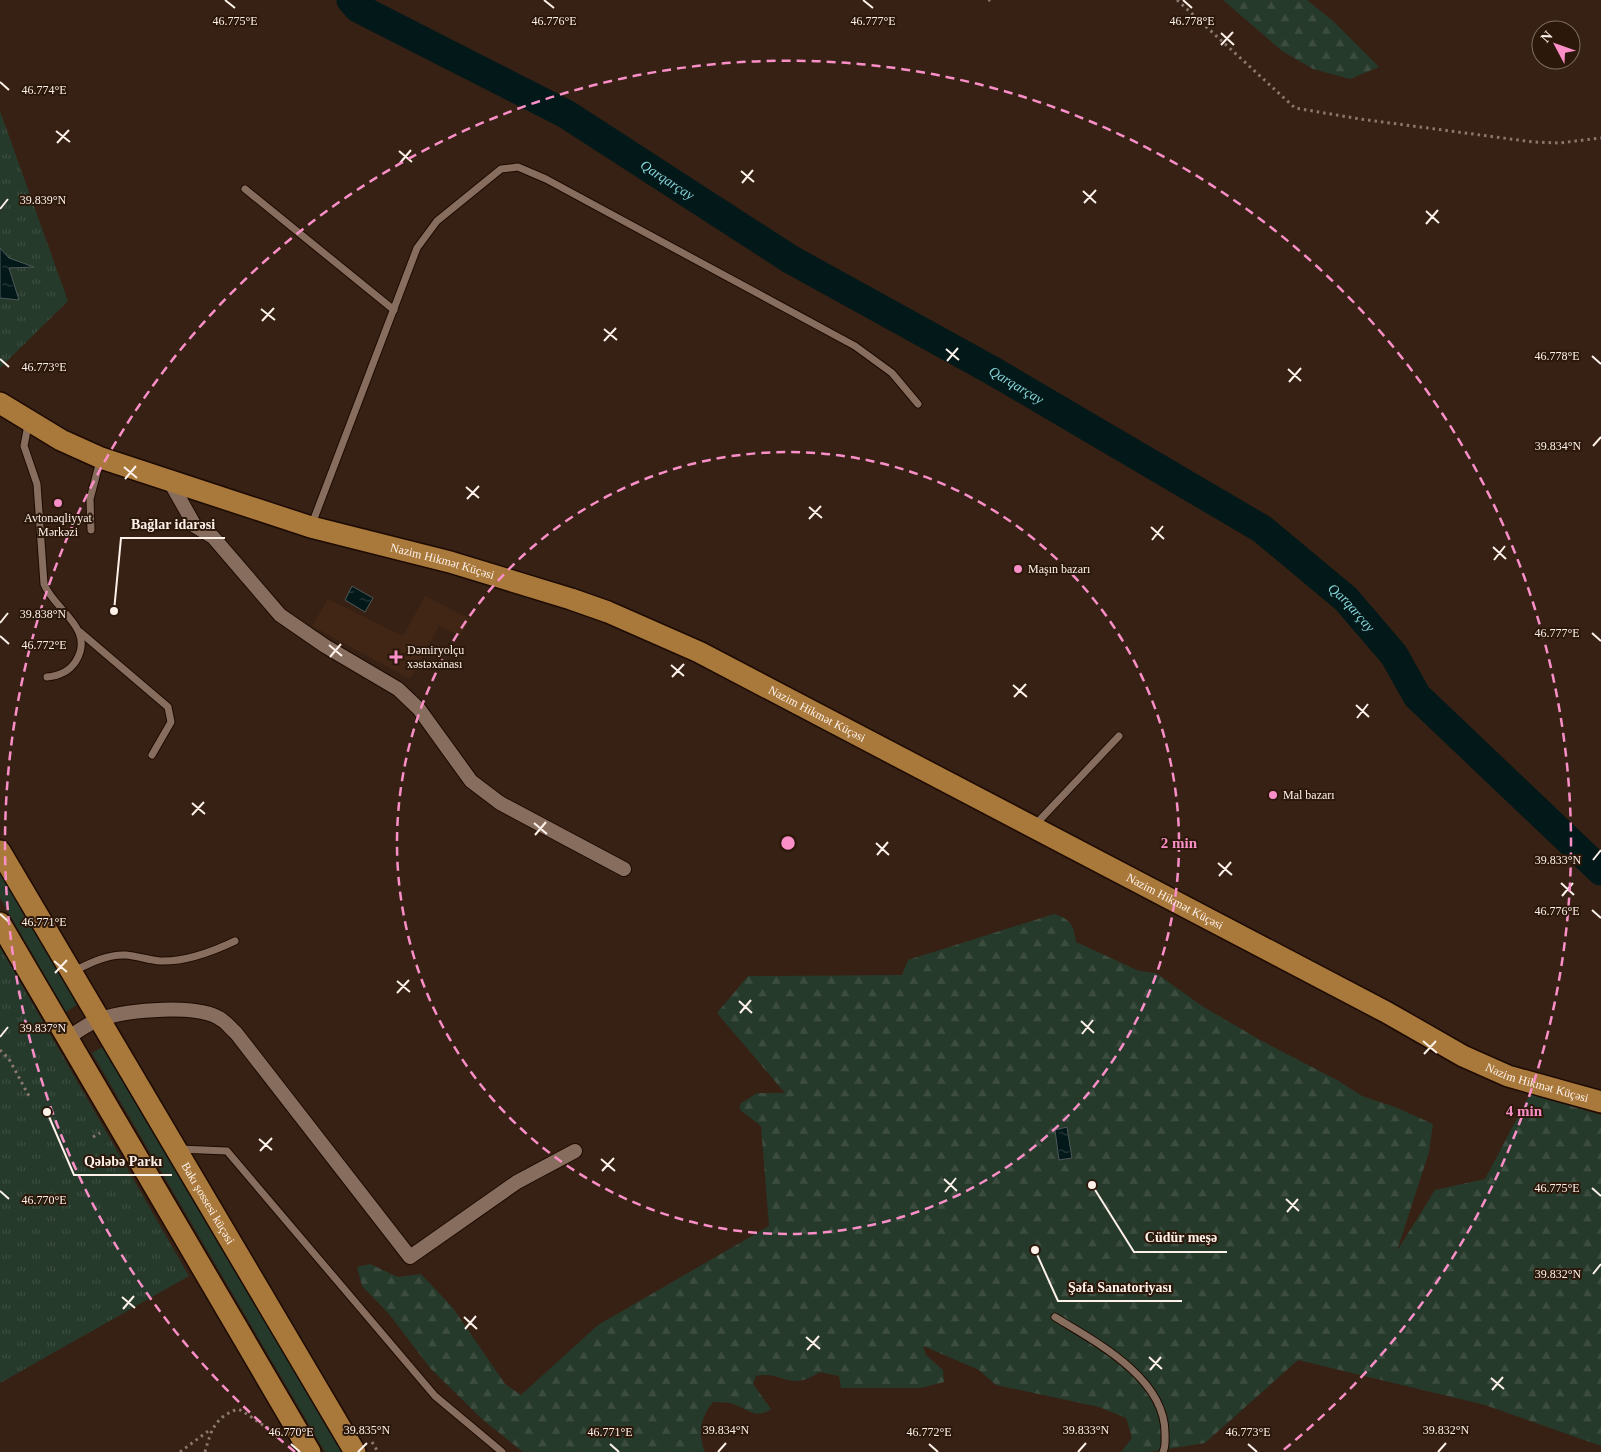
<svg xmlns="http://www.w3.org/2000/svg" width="1601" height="1452" viewBox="0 0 1601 1452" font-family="Georgia,serif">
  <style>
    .built { fill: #412615 }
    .grass { fill: #263a2b }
    .forest { fill: url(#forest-firs) }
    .park { fill: url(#park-tufts) }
    .water { fill: url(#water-ripples); stroke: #4e5958 }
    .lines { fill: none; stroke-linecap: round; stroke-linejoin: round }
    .river { stroke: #031819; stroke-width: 29 }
    .lane-casing { stroke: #1d0a01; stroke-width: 9 }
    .street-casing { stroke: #1d0a01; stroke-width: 16 }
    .primary-casing { stroke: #1d0a01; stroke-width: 24 }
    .path { stroke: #8a786e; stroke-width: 3; stroke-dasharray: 2.5 4; stroke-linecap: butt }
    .lane { stroke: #876d5e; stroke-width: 7 }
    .street { stroke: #876d5e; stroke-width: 14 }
    .primary { stroke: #a9783b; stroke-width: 21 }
    .ticks { fill: none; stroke: #fdf1ea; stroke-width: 2 }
    .ring { fill: none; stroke: #fa8fc8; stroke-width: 2.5; stroke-dasharray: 9 6 }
    .poi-dot { fill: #fa8fc8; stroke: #2c180a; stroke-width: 2 }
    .labels { text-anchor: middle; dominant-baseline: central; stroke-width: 4; stroke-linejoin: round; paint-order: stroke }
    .poi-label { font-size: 12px; fill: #fdf1ea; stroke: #2c180a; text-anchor: start }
    .street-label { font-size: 12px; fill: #fdf1ea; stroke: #2c180a }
    .water-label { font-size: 14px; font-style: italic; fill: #86d4d9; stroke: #2c180a }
    .ticks-label { font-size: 12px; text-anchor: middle; fill: #fdf1ea; stroke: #2c180a; stroke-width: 4; stroke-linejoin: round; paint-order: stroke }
    .centre { fill: #fa8fc8; stroke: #2c180a; stroke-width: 2.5 }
    .ring-label { font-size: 15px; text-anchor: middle; font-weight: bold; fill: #fa8fc8; stroke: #2c180a; stroke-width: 4; stroke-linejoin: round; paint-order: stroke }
    .leader { fill: none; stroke: #fdf1ea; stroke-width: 2 }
    .callout-dot { fill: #fdf1ea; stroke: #2c180a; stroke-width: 2 }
    .callout-label { font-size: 14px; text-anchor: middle; font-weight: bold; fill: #fdf1ea; stroke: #2c180a; stroke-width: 4; stroke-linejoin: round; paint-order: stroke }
  </style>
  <defs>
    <pattern id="forest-firs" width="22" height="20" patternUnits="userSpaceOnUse" patternTransform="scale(1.25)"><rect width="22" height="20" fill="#263a2b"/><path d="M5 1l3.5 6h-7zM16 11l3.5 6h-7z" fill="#3c4d40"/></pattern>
    <pattern id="park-tufts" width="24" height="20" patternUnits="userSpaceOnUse" patternTransform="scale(1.25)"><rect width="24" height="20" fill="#263a2b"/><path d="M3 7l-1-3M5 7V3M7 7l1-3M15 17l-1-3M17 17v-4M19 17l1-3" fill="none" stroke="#3c4d40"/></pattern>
    <pattern id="water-ripples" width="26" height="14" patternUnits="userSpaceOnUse" patternTransform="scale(1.25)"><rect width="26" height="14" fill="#031819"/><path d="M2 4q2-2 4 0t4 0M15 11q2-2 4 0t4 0" fill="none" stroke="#293a3b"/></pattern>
  </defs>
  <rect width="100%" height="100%" fill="#362114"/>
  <!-- built -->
  <polygon class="built" points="425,596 470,619 460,636 439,626 410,679 312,626 328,599 403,636"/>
  <!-- grass -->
  <g class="grass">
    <polygon points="0,870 78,1004 66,1012 0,898"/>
    <polygon points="106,1045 343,1452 325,1452 92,1053"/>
  </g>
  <!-- forest -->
  <g class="forest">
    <polygon points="1223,0 1307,0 1333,21 1379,67 1350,79 1313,69 1282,51"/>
    <path d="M1054,914C1071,919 1074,926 1076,942L1139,971L1156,973L1202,1006L1260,1040L1337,1080L1362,1096L1395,1107L1433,1124L1429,1152L1397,1251L1435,1190L1485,1179L1530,1094L1601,1115V1446L1485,1405L1298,1360L1205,1443L1149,1452H1121L1132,1438L1126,1418L1099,1407L996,1385L979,1370L923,1346L926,1355L943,1370L944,1382L921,1388H841L839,1376L820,1372C787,1393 785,1370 756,1376L753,1384L771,1409C755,1421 746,1407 730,1403C725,1402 718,1402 713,1402C701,1417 697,1433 705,1452H523L483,1420L431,1369L389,1314L362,1286L357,1267L370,1264L398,1277L421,1274L453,1308L505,1384L521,1395L598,1325L769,1226L761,1126L740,1110V1104L757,1093H785L717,1013L748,976L902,975L908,960Z"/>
  </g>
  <!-- park -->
  <g class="park">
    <polygon points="0,111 68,301 0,368"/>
    <polygon points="0,947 189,1276 0,1383"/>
  </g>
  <!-- water -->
  <g class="water">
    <polygon points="0,248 9,258 34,267 9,268 19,300 0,298"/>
    <polygon points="352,586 373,598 365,612 345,600"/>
    <polygon points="1067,1127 1072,1158 1059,1160 1055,1130"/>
  </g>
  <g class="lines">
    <!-- river -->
    <path class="river" id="s1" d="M351,0L358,8L566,114L790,259L993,371L1262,529L1346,599L1394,655L1417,696L1601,871"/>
    <!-- lane casing -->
    <g class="lane-casing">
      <g id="lane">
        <polyline points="245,189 394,310"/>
        <path d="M28,425L24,446L37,484L44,584C54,610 96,628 76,661C69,672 59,676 47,677"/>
        <polyline points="312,524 417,248 437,221 501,169 518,167 546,179 855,346 892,373 918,404"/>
        <polyline points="91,530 90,499 100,461"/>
        <polyline points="80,632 168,707 171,722 152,755"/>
        <polyline points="1035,825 1119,736"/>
        <path d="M74,971C90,963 108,954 126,955C137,956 149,960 160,961C184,962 214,951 235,941"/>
        <polyline points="179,1149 227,1151 435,1396 502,1452"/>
        <path d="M1055,1317C1096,1342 1165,1378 1165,1433C1165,1440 1166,1446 1163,1452"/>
      </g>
    </g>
    <!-- street casing -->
    <g class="street-casing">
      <g id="street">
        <polyline points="169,480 195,526 213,537 280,615 325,646 398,689 419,709 471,781 500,803 624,869"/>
        <path d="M68,1038C78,1031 90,1022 101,1019C128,1010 199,1003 222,1020C227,1023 231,1029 236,1033L410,1257L517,1182L575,1151"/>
      </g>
    </g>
    <!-- primary casing -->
    <g class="primary-casing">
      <g id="primary">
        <path id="s2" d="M0,403L61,440L101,458L311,527L450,562L571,599L608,612L699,652L1386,1012L1463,1056L1508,1076L1601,1102"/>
        <path id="s3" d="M0,851L355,1452"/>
        <polyline points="0,923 310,1452"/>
      </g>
    </g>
    <!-- path -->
    <g class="path">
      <polyline points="988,0 992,0"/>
      <polyline points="1177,0 1295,108 1360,119 1533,142 1559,143 1601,138"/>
      <polyline points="0,1050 9,1059 30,1098"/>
      <polyline points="93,1137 100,1133"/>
      <polyline points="372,1442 378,1452"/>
      <polyline points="180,1452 211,1429"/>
      <path d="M205,1452C211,1430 215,1417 238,1409C253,1416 263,1429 277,1430"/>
    </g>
    <!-- lane -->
    <use href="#lane" class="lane"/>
    <!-- street -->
    <use href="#street" class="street"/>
    <!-- primary -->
    <use href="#primary" class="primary"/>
  </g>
  <!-- ticks -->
  <path class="ticks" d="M225,0L235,8M544,0L554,8M863,0L873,8M1183,0L1192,8M1221,33L1234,45M1221,45L1233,32M0,82L9,90M56,131L70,142M57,143L69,130M399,151L412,162M400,163L411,150M741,171L754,182M742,183L753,170M1083,191L1096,203M1084,203L1096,190M0,209L8,199M1426,211L1439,223M1426,224L1438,210M261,309L275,320M262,321L274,308M604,329L617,340M604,341L616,328M946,349L959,360M1592,356L1601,364M0,359L9,367M947,361L958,348M1288,369L1301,381M1289,382L1301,368M1593,446L1601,437M124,467L137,478M125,479L136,466M466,487L479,498M467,499L479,486M809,507L822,518M809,519L821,506M1151,527L1164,539M1152,540L1163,526M1493,547L1506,559M1494,560L1505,546M0,623L8,613M1592,633L1601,641M0,636L9,644M329,645L342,656M330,657L341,644M671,665L684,676M672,677L684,664M1013,685L1027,697M1014,697L1026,684M1356,705L1369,717M1357,718L1368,704M192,803L205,814M192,815L204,802M534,823L547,834M535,835L546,822M876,843L889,855M877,855L888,842M1593,860L1601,850M1218,863L1232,875M1219,876L1231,862M1561,883L1574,895M1562,896L1573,883M1592,910L1601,918M0,914L9,922M54,961L67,972M55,973L67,960M397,981L410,992M397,993L409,980M739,1001L752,1013M740,1013L751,1000M1081,1021L1094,1033M1082,1034L1093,1020M0,1037L8,1027M1423,1041L1437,1053M1424,1054L1436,1041M259,1139L272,1150M260,1151L272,1138M601,1159L615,1171M602,1171L614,1158M944,1179L957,1191M1592,1188L1601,1196M0,1191L9,1199M945,1192L956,1178M1286,1199L1299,1211M1287,1212L1298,1199M1593,1274L1601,1264M122,1297L135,1308M123,1309L134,1296M464,1317L477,1329M465,1329L476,1316M806,1337L820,1349M807,1350L819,1336M1149,1357L1162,1369M1150,1370L1161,1357M1491,1378L1504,1389M1492,1390L1503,1377M291,1444L300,1452M610,1444L619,1452M929,1444L938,1452M1248,1444L1257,1452M358,1452L367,1443M718,1452L726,1443M1078,1452L1086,1443M1438,1452L1446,1443"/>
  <!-- distance rings -->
  <g class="ring">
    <circle cx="788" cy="843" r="391"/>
    <path d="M295 1452A783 783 0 1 1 1281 1452"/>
  </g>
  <!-- markers -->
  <g class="poi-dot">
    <circle cx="58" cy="503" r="5"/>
    <circle cx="1018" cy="569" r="5"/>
    <path d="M393.5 649.5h5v5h5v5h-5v5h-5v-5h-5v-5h5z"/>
    <circle cx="1273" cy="795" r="5"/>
  </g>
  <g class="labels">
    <!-- poi labels -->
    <g class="poi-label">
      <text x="58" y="518" text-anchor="middle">Avtonəqliyyat<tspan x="58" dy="14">Mərkəzi</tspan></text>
      <text x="1028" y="569">Maşın bazarı</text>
      <text x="407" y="650">Dəmiryolçu<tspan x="407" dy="14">xəstəxanası</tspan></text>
      <text x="1283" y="795">Mal bazarı</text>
    </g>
    <!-- street labels -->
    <g class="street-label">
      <text stroke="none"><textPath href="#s2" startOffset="472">Nazim Hikmət Küçəsi</textPath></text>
      <text stroke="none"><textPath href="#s2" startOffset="878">Nazim Hikmət Küçəsi</textPath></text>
      <text stroke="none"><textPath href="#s2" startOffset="1282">Nazim Hikmət Küçəsi</textPath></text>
      <text stroke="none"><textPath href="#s2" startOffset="1688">Nazim Hikmət Küçəsi</textPath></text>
      <text stroke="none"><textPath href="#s3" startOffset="409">Bakı şossesi küçəsi</textPath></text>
    </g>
    <!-- water labels -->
    <g class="water-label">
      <text stroke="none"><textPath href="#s1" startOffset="365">Qarqarçay</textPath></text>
      <text stroke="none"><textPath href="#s1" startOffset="770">Qarqarçay</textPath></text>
      <text stroke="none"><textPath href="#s1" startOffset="1174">Qarqarçay</textPath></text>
    </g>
  </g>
  <g class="ticks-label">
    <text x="235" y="25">46.775°E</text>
    <text x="554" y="25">46.776°E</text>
    <text x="873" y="25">46.777°E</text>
    <text x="1192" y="25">46.778°E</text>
    <text x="44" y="94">46.774°E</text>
    <text x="43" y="204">39.839°N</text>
    <text x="1557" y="360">46.778°E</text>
    <text x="44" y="371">46.773°E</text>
    <text x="1558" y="450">39.834°N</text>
    <text x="43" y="618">39.838°N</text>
    <text x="1557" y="637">46.777°E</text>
    <text x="44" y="649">46.772°E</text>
    <text x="1558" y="864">39.833°N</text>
    <text x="1557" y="915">46.776°E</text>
    <text x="44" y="926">46.771°E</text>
    <text x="43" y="1032">39.837°N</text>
    <text x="1557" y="1192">46.775°E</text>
    <text x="44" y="1204">46.770°E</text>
    <text x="1558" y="1278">39.832°N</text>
    <text x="367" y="1434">39.835°N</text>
    <text x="726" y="1434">39.834°N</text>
    <text x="1086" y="1434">39.833°N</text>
    <text x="1446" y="1434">39.832°N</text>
    <text x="291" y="1436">46.770°E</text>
    <text x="610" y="1436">46.771°E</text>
    <text x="929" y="1436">46.772°E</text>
    <text x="1248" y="1436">46.773°E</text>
  </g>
  <circle cx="788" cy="843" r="8" class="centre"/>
  <g class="ring-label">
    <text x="1179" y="848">2 min</text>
    <text x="1524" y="1116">4 min</text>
  </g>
  <!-- callouts -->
  <path class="leader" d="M114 611L121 538H225M47 1112L74 1175H172M1092 1185L1134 1252H1227M1035 1250L1058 1301H1182"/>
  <g class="callout-dot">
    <circle cx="114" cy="611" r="5"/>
    <circle cx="47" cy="1112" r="5"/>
    <circle cx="1092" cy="1185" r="5"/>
    <circle cx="1035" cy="1250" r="5"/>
  </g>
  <g class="callout-label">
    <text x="173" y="529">Bağlar idarəsi</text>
    <text x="123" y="1166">Qələbə Parkı</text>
    <text x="1181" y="1242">Cüdür meşə</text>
    <text x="1120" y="1292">Şəfa Sanatoriyası</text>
  </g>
  <!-- north arrow -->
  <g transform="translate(1556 45) rotate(311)"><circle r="24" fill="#2c180a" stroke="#806f64"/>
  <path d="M0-4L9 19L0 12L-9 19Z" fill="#fa8fc8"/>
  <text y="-8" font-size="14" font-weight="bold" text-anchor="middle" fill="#fdf1ea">N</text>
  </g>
</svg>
